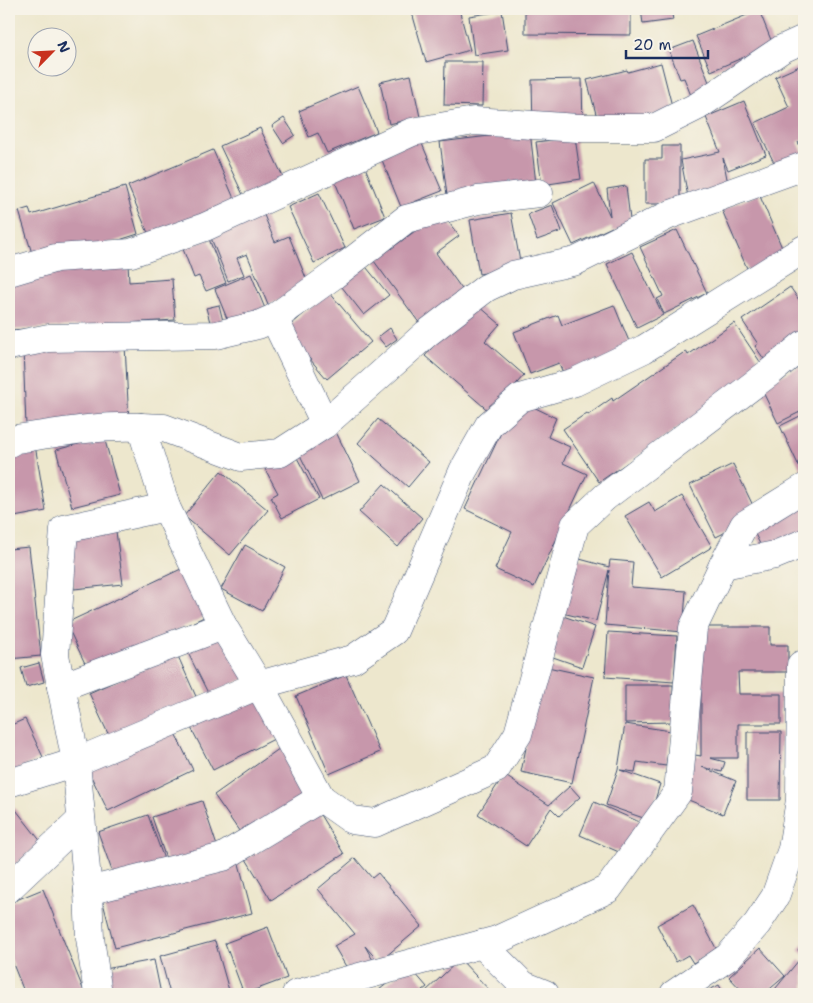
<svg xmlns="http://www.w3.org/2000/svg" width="813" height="1003" viewBox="0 0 813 1003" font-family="'Shantell Sans',sans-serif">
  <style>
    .building { fill: #c797ab }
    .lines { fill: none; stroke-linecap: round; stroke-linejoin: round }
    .street-casing { stroke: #3a4b6f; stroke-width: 29 }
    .street { stroke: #fff; stroke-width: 28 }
  </style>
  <rect width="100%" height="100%" fill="#f7f3e8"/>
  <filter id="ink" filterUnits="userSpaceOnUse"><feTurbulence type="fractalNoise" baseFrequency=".02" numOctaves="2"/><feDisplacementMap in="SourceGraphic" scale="10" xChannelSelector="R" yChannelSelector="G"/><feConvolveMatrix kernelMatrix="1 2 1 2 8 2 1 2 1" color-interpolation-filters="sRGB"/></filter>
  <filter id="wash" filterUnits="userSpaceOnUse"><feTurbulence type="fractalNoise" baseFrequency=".0096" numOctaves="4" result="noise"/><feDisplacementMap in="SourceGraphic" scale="20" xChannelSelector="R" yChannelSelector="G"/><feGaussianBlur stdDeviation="1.12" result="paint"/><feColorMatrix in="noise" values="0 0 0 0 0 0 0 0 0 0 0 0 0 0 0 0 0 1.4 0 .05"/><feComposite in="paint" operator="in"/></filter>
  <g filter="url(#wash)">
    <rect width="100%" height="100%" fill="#ede7cd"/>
    <g id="blocks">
      <!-- building -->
      <g class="building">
        <polygon points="411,9 459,9 470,50 426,62"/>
        <polygon points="525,9 631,9 631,35 525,34"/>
        <polygon points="641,9 671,9 673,20 643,24"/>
        <polygon points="759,10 773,45 711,71 696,36"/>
        <polygon points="502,11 508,50 474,55 469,16"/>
        <polygon points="693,41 712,90 692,98 684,78 680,79 669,50"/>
        <polygon points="445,62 483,62 482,106 444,105"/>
        <polygon points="661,63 673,110 600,129 587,80 627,70 628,72"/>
        <polygon points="804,64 804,139 798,142 804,155 777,169 755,123 789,107 775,77"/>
        <polygon points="411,75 420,117 389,124 380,82"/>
        <polygon points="582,79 583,130 533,131 532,80"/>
        <polygon points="358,86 377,132 327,153 318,133 309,137 299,111"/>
        <polygon points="744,101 766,155 728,170 723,158 729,189 688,197 681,160 720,152 706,117"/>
        <polygon points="284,118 295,135 283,143 272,126"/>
        <polygon points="260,128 285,181 245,199 220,146"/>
        <polygon points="530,131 536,184 447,195 440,142"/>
        <polygon points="575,137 581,179 542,185 536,142"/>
        <polygon points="420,139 442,191 401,207 380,155"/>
        <polygon points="662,146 680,146 680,204 645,204 645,159 662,159"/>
        <polygon points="213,150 236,203 151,240 128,186"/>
        <polygon points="363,162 385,217 354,229 332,174"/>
        <polygon points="594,183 610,216 607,189 626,186 631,228 612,231 612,227 573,245 553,203"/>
        <polygon points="125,187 138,234 94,248 35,263 19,211 29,208 31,215"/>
        <polygon points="319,193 345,248 314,263 288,207"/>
        <polygon points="759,194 786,257 749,273 722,210"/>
        <polygon points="552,205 562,231 537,240 528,214"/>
        <polygon points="441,212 459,236 436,253 464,292 420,324 374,261"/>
        <polygon points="511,213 521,267 479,274 470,220"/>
        <polygon points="264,215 275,242 289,236 310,288 268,305 247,254 237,258 244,275 228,281 211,238"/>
        <polygon points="677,230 707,293 664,314 657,299 663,296 640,247"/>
        <polygon points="209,239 226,283 206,291 199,276 194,278 183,249"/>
        <polygon points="632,252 663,315 637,328 607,264"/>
        <polygon points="362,262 389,295 364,315 338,282"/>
        <polygon points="128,264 129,282 172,279 175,320 9,330 9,271"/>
        <polygon points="251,274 266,311 230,326 215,289"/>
        <polygon points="790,287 804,307 804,335 766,362 755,346 758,344 742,320"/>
        <polygon points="329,292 371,342 327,379 285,330"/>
        <polygon points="472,300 500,324 485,341 524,375 491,413 425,356"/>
        <polygon points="219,305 224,325 212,329 206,308"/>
        <polygon points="614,305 633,351 565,378 559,363 530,374 514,332 558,315 562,325"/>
        <polygon points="734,323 765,369 599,482 563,429 587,413 588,415 612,398 613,401 686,351 688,355"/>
        <polygon points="390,328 397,339 386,347 378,337"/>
        <polygon points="125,345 129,422 26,426 23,349"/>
        <polygon points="804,365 804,410 778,423 760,386"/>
        <polygon points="517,399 556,418 548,437 570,447 563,463 587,474 534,587 495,569 512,532 465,509"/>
        <polygon points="804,414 804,477 780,426"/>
        <polygon points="378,419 429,462 408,487 358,443"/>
        <polygon points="336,432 360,481 322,500 298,451"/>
        <polygon points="104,437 120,495 72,507 56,450"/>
        <polygon points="35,445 46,511 9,518 9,449"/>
        <polygon points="295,454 319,499 282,518 271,497 278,493 265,469"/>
        <polygon points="733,464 758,516 716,537 690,485"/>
        <polygon points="221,471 268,510 230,555 184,516"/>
        <polygon points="384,484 422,518 398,547 359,512"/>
        <polygon points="682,496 712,547 662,577 625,516 649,502 655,512"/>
        <polygon points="804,504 804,536 766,556 753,530"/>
        <polygon points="115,524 123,584 74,589 67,529"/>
        <polygon points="245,545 285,567 262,611 221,589"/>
        <polygon points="29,547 41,656 9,659 9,549"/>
        <polygon points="576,558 609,567 610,560 633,562 631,587 686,591 683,632 605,625 609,570 596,621 562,613"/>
        <polygon points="181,569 204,617 89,672 66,623"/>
        <polygon points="563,616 595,627 582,667 550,656"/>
        <polygon points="701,627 770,627 770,645 788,645 788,672 738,672 739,694 781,694 781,724 738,724 738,758 710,758 725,762 722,772 702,767 736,781 723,814 681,797 695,755 701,756"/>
        <polygon points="228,631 250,676 209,695 187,651"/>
        <polygon points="608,632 677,636 674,682 605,677"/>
        <polygon points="177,654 198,701 111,740 89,693"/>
        <polygon points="39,663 44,682 26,687 21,668"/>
        <polygon points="543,666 594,677 572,783 521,772"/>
        <polygon points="346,675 380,752 329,774 296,696"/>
        <polygon points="625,685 673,685 673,722 625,723"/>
        <polygon points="255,688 280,736 213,770 188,722"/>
        <polygon points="25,719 43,757 9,774 9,726"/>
        <polygon points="625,724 671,731 666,766 637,762 635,772 620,770 660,784 649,820 606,805 618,769"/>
        <polygon points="173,729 193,770 108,811 88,770"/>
        <polygon points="747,732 781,732 780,800 747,800"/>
        <polygon points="283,746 313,790 244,838 214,795"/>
        <polygon points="504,775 549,805 570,786 580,797 559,816 551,808 526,846 478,814"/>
        <polygon points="9,801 42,843 9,869"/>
        <polygon points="202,801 219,852 169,868 152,817"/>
        <polygon points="594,802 642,823 628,856 580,835"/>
        <polygon points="319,813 344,854 271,900 246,859"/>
        <polygon points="148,815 165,862 115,879 98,832"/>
        <polygon points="355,858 372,878 378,873 422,926 379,962 365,946 374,962 351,975 334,946 355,934 318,889"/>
        <polygon points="238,860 252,913 115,948 101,895"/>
        <polygon points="43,889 85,994 25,994 9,954 9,903"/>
        <polygon points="693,905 717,950 693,963 688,955 676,962 657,925"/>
        <polygon points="268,927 287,978 244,994 225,943"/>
        <polygon points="215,941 230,994 170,994 160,956"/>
        <polygon points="804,942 804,955 798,950"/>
        <polygon points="760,948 785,976 764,994 745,994 729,977"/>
        <polygon points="460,959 493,994 421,994 423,992 424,993"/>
        <polygon points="154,960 161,994 110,994 105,969"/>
        <polygon points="799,960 804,964 804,994 771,994"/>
        <polygon points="409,966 427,987 418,994 374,994"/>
        <polygon points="719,985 724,994 701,994"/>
      </g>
    </g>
  </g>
  <g filter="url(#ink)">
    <use href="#blocks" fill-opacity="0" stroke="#3a4b6f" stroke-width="1"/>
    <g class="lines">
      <!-- street casing -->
      <g class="street-casing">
        <g id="street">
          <polyline points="9,272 56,258 131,253 205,227 412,132 474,121 578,128 654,128 698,106 782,49 804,39"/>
          <polyline points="274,318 325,424"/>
          <polyline points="9,346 49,338 216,335 258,325 274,318 334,275 406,219 478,200 539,193"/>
          <path d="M9,443L16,439C57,433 99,425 141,427"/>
          <polyline points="804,488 744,525 723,565 775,555 804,543"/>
          <polyline points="166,507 141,427 164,428 241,457 280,453 325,424 426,334 486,288 513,275 576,261 669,215 804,166"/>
          <polyline points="61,687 223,626"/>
          <polyline points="9,783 76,762 259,685 353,659 394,631 463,471 489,425 520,398 575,382 644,349 804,249"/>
          <polyline points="9,888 81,820"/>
          <polyline points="88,891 223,857 321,798"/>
          <polyline points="482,944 523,985 545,994"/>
          <polyline points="98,994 90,938 88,891 76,762 55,655 64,529 166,507 223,626 259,685 321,798 352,820 375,823 496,769 518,734 575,525 605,497 769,373 804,344"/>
          <polyline points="296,994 497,940 608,889 678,792 693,628 723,565"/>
          <polyline points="674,994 728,957 757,924 775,897 792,849 800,800 801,665"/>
        </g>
      </g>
      <!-- street -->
      <use href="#street" class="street"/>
    </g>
  </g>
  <!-- margin -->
  <rect width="813" height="1003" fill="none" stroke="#f7f3e8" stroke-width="30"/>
  <!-- north arrow -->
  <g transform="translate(52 52) rotate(66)"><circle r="24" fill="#f7f3e8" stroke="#9fa5b1"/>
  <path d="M0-4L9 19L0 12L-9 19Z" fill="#c8321e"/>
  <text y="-8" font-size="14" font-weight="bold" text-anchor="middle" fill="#1b2f5e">N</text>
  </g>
  <!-- scale -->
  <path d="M626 50v8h82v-8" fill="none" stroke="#1b2f5e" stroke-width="2.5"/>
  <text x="633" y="50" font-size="15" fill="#1b2f5e" stroke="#f7f3e8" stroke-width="4" paint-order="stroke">20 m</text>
</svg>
